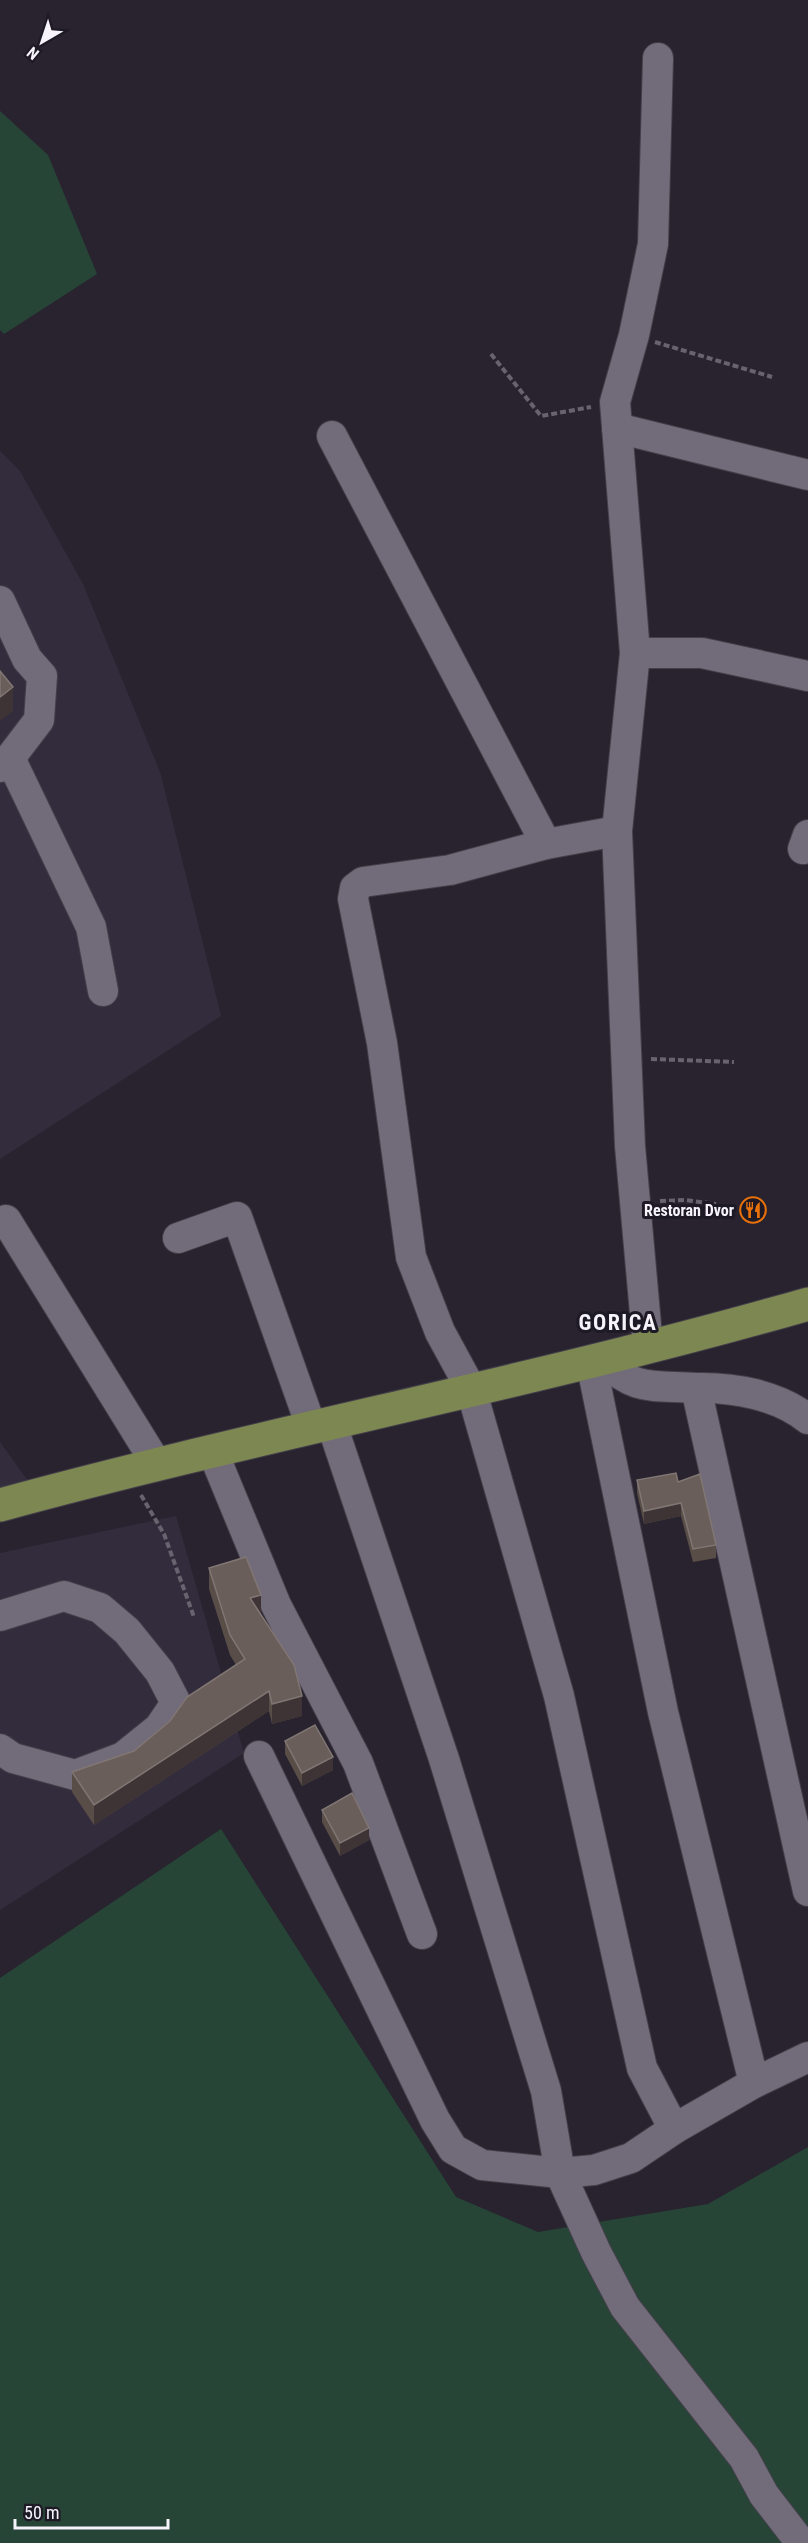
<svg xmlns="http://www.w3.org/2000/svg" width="808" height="2543" viewBox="0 0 808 2543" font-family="'Roboto Condensed',sans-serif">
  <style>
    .built { fill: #332c3d }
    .green { fill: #274537 }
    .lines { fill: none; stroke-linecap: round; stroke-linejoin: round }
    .minor-casing { stroke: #433f49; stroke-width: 32 }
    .major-casing { stroke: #433f49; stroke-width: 35 }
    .path { stroke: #68646f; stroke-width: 4; stroke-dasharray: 6 3; stroke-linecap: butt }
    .minor { stroke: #726c7a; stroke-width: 30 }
    .major { stroke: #7d8751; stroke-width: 33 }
    .wall { fill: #594d47 }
    .shaded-wall { fill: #3e3435 }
    .building { fill: #6a5e5a; stroke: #807673; stroke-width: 1.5 }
    .labels { text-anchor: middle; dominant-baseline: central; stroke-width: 6; stroke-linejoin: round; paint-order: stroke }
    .poi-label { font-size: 16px; font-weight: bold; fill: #f6f3fb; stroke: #1e1a25; text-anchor: end }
    .district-label { font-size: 22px; font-weight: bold; letter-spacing: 1.5px; fill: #f6f3fb; stroke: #1e1a25 }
  </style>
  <rect width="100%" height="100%" fill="#28232f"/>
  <!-- built -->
  <g class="built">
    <polygon points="0,451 20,471 83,584 160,772 221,1016 0,1159"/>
    <polygon points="0,1442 31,1485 0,1493"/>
    <polygon points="176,1516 244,1753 0,1910 0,1553"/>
  </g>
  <!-- green -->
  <g class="green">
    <polygon points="0,111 48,155 97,274 4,334 0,330"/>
    <polygon points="221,1829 456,2197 538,2232 708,2204 808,2147 808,2543 0,2543 0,1978"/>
  </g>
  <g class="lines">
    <!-- minor casing -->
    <g class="minor-casing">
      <g id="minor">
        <polyline points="617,428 808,475"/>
        <polyline points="332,436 546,844"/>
        <polyline points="0,601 27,659 42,676 39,720 10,758 0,767"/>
        <polyline points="635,653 702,653 808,676"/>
        <polyline points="10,758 91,927 103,991"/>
        <polyline points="617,831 546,844 450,870 363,882 355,888 353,899 382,1043 411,1257 440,1332 471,1389 559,1696 642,2068 674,2129"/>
        <polyline points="803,849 808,835"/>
        <polyline points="6,1220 156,1463"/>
        <polyline points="178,1238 237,1217 311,1426"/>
        <polyline points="648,1347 630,1146 617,831 635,653 615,402 634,335 653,244 658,58"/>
        <path d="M602,1359C635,1392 652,1385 696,1388L808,1891"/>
        <polyline points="591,1362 663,1712 754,2083"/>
        <path d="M696,1388C734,1387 778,1395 808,1419"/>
        <polyline points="331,1422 444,1759 546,2091 560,2173 596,2252 625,2307 744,2458 764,2495 801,2543"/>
        <polyline points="212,1450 276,1605 358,1763 422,1934"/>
        <polyline points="0,1616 64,1596 100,1608 127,1631 160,1672 176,1703 159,1728 123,1757 75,1775 13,1758 0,1749"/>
        <polyline points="259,1756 435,2120 453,2149 482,2165 560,2173 594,2170 631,2158 674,2129 754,2083 808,2057"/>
      </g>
    </g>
    <!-- major casing -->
    <g class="major-casing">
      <path id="major" d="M0,1505C268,1432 541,1381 808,1304"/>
    </g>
    <!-- path -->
    <g class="path">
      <polyline points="655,342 772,377"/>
      <polyline points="491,354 541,416 591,407"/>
      <polyline points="651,1059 734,1062"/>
      <polyline points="660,1201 685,1200 716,1204"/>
      <polyline points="141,1495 164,1534 194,1617"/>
    </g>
    <!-- minor -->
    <use href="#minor" class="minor"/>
    <!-- major -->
    <use href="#major" class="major"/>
  </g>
  <!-- wall -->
  <g class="wall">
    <polygon points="637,1480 678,1482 716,1545 716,1558 693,1562 681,1516 644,1524 637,1493"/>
    <polygon points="209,1568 261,1615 302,1716 272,1724 269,1711 94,1825 72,1792 72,1772 134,1751 236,1665 230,1655 209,1589"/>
    <polygon points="285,1741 333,1770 302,1786 285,1754"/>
    <polygon points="322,1810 369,1840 340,1856 322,1822"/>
  </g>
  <!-- shaded-wall -->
  <g class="shaded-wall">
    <polygon points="13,687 13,711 0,721 0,697"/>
    <polygon points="681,1503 681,1516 644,1524 644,1511"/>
    <polygon points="261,1595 261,1615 250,1598"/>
    <polygon points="269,1691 269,1711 94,1825 94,1805"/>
    <polygon points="302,1696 302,1716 272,1724 272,1704"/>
    <polygon points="333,1757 333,1770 302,1786 302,1773"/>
    <polygon points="369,1828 369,1840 340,1856 340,1843"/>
  </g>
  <!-- building -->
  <g class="building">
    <polygon points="0,671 13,687 0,697"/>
    <polygon points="676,1473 678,1482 700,1474 716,1545 693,1549 681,1503 644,1511 637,1480"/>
    <polygon points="246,1557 261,1595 250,1598 294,1665 302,1696 272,1704 269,1691 94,1805 72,1772 134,1751 170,1721 187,1697 245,1659 230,1635 209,1568"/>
    <polygon points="315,1725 333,1757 302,1773 285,1741"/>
    <polygon points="352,1793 369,1828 340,1843 322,1810"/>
  </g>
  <!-- icons -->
  <defs>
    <g id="restaurant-ring" transform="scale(1.35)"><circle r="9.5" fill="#1e1a25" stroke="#e8710a" stroke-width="1.5"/><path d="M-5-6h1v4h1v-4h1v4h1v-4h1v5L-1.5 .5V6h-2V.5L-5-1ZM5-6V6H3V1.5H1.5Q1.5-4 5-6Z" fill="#e8710a"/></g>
  </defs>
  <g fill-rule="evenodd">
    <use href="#restaurant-ring" x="753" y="1210"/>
  </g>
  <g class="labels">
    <!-- poi labels -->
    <g class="poi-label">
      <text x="734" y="1210">Restoran Dvor</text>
    </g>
    <!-- district labels -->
    <g class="district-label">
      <text x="618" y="1322">GORICA</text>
    </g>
  </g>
  <!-- north arrow -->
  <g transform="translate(42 42) rotate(219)" stroke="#1e1a25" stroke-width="4.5" paint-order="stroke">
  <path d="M0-4.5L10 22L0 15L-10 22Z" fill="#f6f3fb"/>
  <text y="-9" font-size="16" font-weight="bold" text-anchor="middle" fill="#f6f3fb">N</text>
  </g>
  <!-- scale -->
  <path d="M15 2519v9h153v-9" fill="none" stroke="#f6f3fb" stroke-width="3"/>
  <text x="24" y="2519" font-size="18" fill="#f6f3fb" stroke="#1e1a25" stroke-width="4.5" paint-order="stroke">50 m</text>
</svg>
